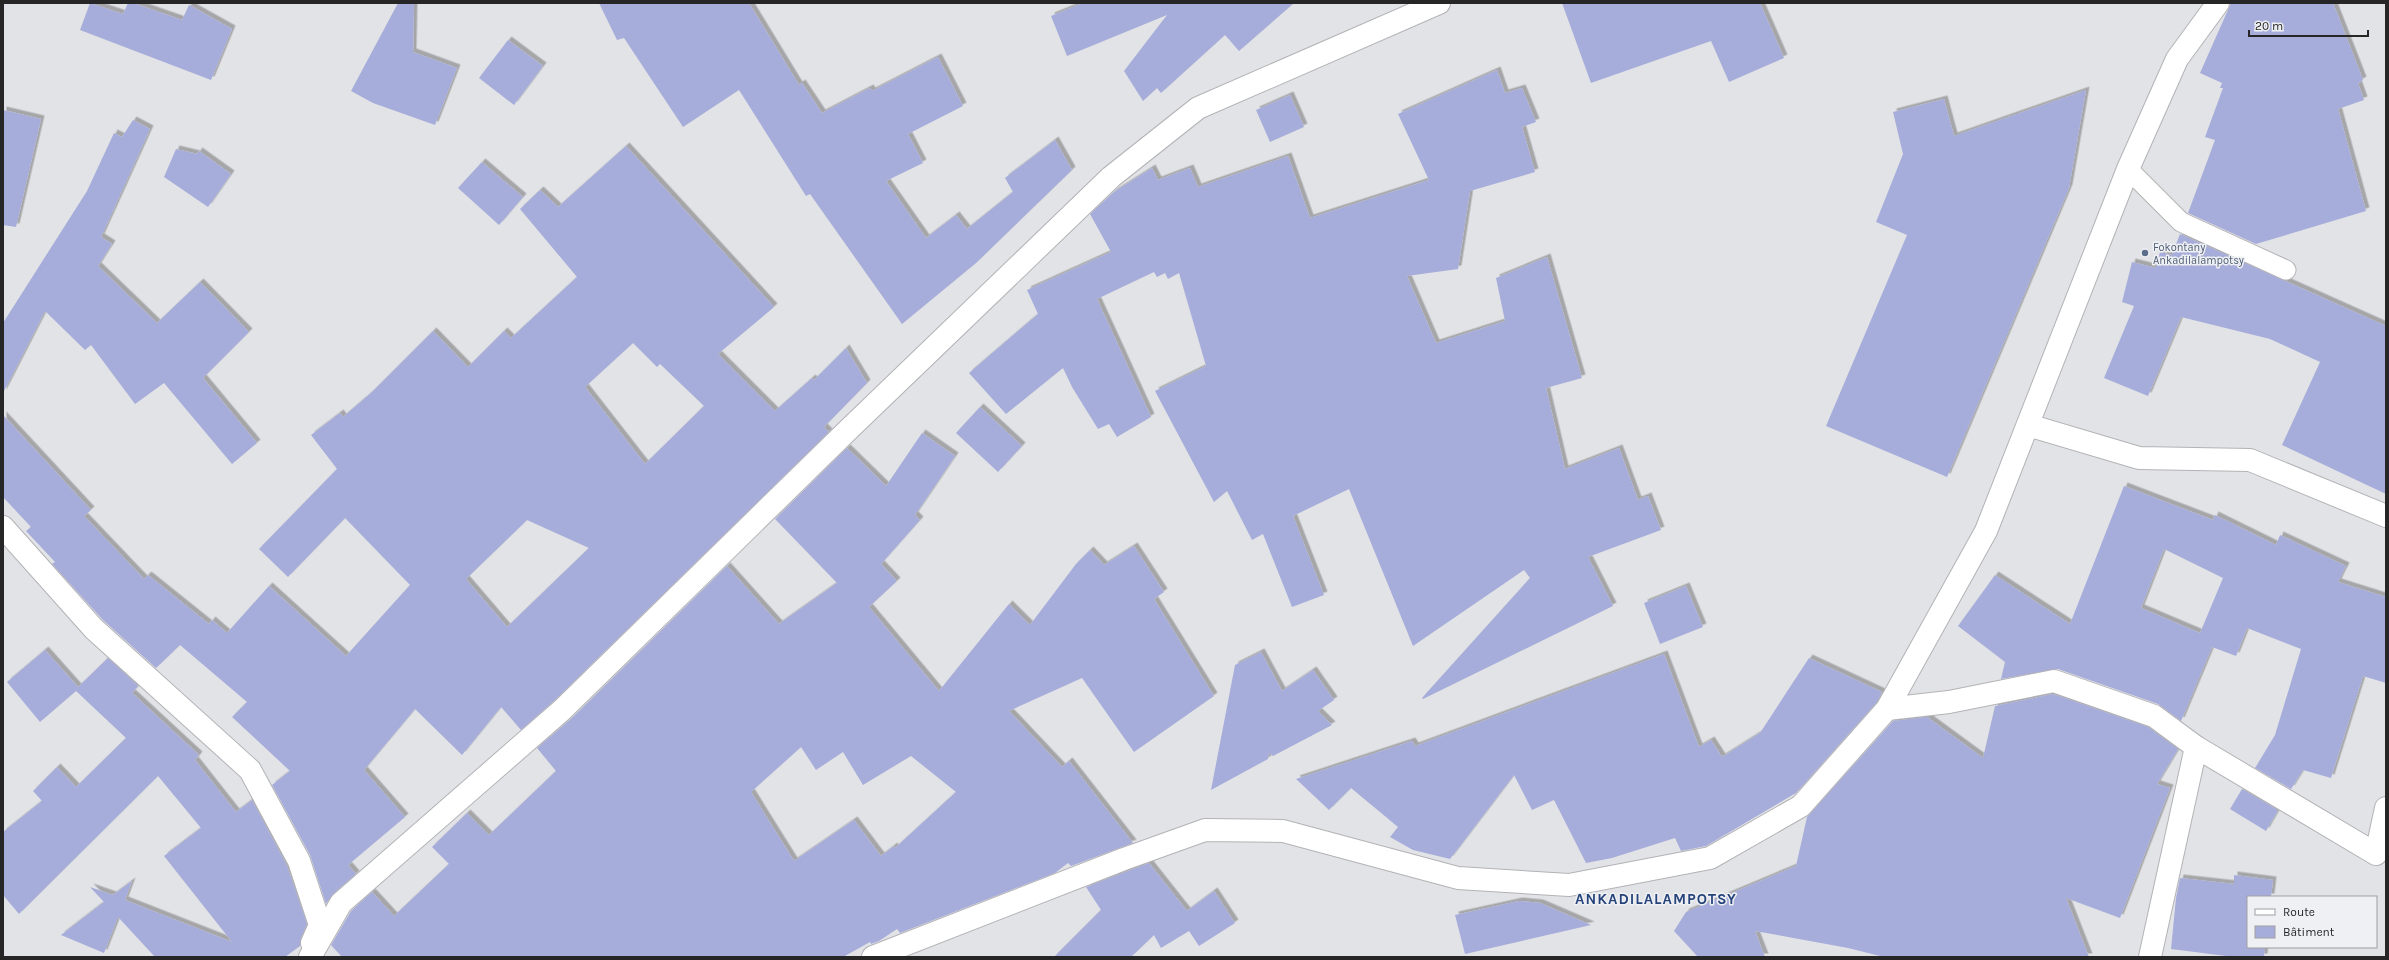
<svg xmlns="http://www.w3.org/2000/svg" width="2389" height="960" viewBox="0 0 2389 960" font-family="Karla,sans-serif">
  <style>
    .building { fill: #a7adda; fill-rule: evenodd; filter: url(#shadow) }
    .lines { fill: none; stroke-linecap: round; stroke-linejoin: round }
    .lane-casing { stroke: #b3b3b7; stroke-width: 21 }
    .street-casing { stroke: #b3b3b7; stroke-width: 24 }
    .lane { stroke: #fff; stroke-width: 19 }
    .street { stroke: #fff; stroke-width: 22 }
    .service-dot { fill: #5c6f8a; stroke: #eff0f3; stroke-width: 1.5 }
    .labels { text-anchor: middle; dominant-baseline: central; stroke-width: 3; stroke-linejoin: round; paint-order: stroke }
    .service-label { font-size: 11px; fill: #4e5e75; stroke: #eff0f3; text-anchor: start }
    .district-label { font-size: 15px; font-weight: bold; letter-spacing: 1px; fill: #26447b; stroke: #eff0f3 }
  </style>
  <defs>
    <filter id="shadow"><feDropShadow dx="3.5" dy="-3.5" stdDeviation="0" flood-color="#0004"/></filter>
  </defs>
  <rect width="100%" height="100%" fill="#e2e3e6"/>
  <!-- building -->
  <g class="building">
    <polygon points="90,3 123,14 128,3 133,3 182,20 189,5 232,29 211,80 80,30"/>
    <polygon points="398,3 414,3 413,52 457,68 435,125 373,103 351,91"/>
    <polygon points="599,3 749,3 799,85 802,83 822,113 870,88 872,91 938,57 963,106 908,134 923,163 886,181 926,238 956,215 967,229 1013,192 1005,178 1055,140 1072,170 976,263 902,324 810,194 806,196 739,90 683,127 624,38 617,40"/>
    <polygon points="1083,3 1294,3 1239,51 1225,35 1161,93 1157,88 1143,101 1124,71 1167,15 1067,56 1051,16"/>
    <polygon points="1562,3 1760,3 1784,58 1729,82 1711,41 1591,83"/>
    <polygon points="2231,3 2333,3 2363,80 2358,83 2364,100 2338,109 2366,211 2256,244 2188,213 2215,140 2205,137 2223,88 2220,88 2222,83 2200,73"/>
    <polygon points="508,40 543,66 514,105 479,78"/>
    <polygon points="1497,70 1505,93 1522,88 1536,122 1522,127 1535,172 1470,191 1458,269 1407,276 1436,343 1505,321 1496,278 1547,257 1582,378 1546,388 1565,469 1619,448 1638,500 1648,496 1661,530 1588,557 1613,606 1423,699 1422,698 1530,578 1524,570 1413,646 1349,489 1293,516 1324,595 1292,607 1263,534 1252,540 1227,491 1214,502 1155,391 1206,366 1179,273 1168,279 1165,273 1157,277 1154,272 1097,299 1151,417 1117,437 1109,424 1098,429 1072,387 1063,368 1006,414 969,373 1038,314 1027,290 1111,252 1090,214 1114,192 1152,168 1158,180 1190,168 1198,187 1288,156 1310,218 1429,180 1398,114"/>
    <polygon points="2086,90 2069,188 1947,477 1826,426 1907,235 1876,222 1903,154 1893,112 1944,99 1954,136"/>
    <polygon points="1290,95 1304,127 1270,142 1256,110"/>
    <polygon points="3,110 41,119 16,227 3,225"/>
    <polygon points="133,120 150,129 101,237 112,244 98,266 157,323 200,282 249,332 203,378 257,443 232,464 164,383 135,404 91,345 85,350 45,311 3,393 3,323 87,191 114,133 122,137"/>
    <path d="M626,146L774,307L718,354L775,411L812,378L814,380L846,348L867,383L824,427L829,432L554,701L521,730L501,707L462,755L415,709L364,770L405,817L348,865L356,874L333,894L326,904L310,855L272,785L290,771L232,717L247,702L180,645L156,668L103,620L52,564L55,562L26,531L31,527L3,497V415L91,510L84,516L144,579L148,575L209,624L212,620L227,633L269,586L346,656L410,585L345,518L288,577L259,549L337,469L311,435L340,413L343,417L371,393L433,331L468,367L504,331L511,338L577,277L520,209L540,190L558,207ZM633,343L657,367L660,364L704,406L645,464L585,387ZM527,520L589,548L507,627L466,579Z"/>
    <polygon points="176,149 197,154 199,151 231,174 208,207 164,177"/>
    <polygon points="482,162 523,197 499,225 458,188"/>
    <polygon points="2180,234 2386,326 2386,494 2282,445 2320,362 2270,339 2181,317 2148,396 2104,378 2134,306 2122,302 2132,262 2156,268 2160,252 2172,255"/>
    <polygon points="980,407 1022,446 998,472 956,433"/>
    <path d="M922,433L955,456L915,515L920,520L881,564L897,581L869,607L939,691L1009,604L1030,625L1076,564L1090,550L1104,565L1134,546L1164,592L1154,599L1214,696L1134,752L1082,678L1009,711L1062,767L1069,761L1133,843L1071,866L1068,863L1055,873L900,933L897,929L879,941L871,944L870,942L843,957H342L331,945L351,911L372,892L394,916L449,864L432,847L467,813L489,835L556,771L537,748L571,719L727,566L779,624L837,583L775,519L847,448L886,486ZM801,747L816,770L843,752L863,785L911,756L956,792L895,848L894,846L881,856L854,820L794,861L751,792Z"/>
    <path d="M2124,486L2213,520L2215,515L2276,545L2280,535L2346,566L2338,582L2386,597V683L2363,676L2331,778L2303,770L2291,789L2255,768L2275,735L2301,649L2247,628L2236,656L2212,647L2181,721L2158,704L2058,669L2001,679L2005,662L1958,626L1995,575L2070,624ZM2164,549L2223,578L2200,633L2141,608Z"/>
    <polygon points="1686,586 1703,627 1660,644 1644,603"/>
    <polygon points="45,650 78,687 108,658 138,686 132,693 199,755 195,760 236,812 252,800 287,866 307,924 301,938 300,946 285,957 155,957 118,917 104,953 61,935 104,902 90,887 113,895 132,881 125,900 232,942 164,856 201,828 158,776 19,914 3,895 3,832 42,801 33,791 57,767 76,787 126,738 76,691 40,722 7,682"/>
    <polygon points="1261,652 1282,691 1313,670 1334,700 1318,711 1332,725 1273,756 1269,753 1268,759 1211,790 1235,665"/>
    <polygon points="1664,654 1699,747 1711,740 1722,757 1760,733 1809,658 1882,692 1877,702 1796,793 1706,846 1681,851 1675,838 1612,858 1586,863 1554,800 1532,810 1514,775 1450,859 1413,850 1390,837 1398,827 1351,788 1329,810 1296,779 1412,741 1415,746"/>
    <polygon points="2053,694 2148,727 2178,749 2157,784 2170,788 2120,918 2066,898 2089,957 1884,957 1848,948 1755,931 1765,957 1698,957 1674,931 1686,912 1796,866 1807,817 1893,721 1927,717 1983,758 1995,706"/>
    <polygon points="2242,789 2278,810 2266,831 2230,809"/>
    <polygon points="1149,863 1187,911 1214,891 1235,923 1199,946 1189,931 1161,948 1154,935 1131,957 1054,957 1101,910 1086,887"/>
    <polygon points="2234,875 2273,880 2271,897 2248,897 2248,947 2265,947 2264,957 2234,957 2171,949 2176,898 2180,878 2234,884"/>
    <polygon points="1519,901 1540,903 1591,925 1465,954 1455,915"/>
  </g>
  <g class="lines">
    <!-- lane casing -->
    <g class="lane-casing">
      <polyline id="lane" points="2128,169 2181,222 2286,270"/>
    </g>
    <!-- street casing -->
    <g class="street-casing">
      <g id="street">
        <polyline points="2028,425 2139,458 2250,460 2386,516"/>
        <polyline points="3,527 94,629 250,770 299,861 320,925 312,943"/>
        <polyline points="1887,709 1949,702 2054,681 2154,716 2196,747"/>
        <polyline points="310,957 341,903 562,710 847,431 1111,177 1198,108 1439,3"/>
        <polyline points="873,957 1124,859 1205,830 1283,831 1458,878 1569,885 1710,858 1801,806 1887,709 1986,531 2128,169 2177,59 2218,3"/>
        <polyline points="2150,957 2196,747 2376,854 2386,808"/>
      </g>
    </g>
    <!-- lane -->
    <use href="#lane" class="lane"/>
    <!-- street -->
    <use href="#street" class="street"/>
  </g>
  <!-- markers -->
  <circle class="service-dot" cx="2145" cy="253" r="4"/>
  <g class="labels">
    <!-- service labels -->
    <g class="service-label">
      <text x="2153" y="247">Fokontany<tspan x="2153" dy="13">Ankadilalampotsy</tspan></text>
    </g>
    <!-- district labels -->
    <g class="district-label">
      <text x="1656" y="899">ANKADILALAMPOTSY</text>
    </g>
  </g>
  <!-- border -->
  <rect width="2389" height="960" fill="none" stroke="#262627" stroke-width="8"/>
  <!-- legend -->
  <rect x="2247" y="896" width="130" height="52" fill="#eff0f3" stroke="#9f9fa1"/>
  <rect x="2255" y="909" width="20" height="6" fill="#ffffff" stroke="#9f9fa1"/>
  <text x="2283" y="916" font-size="12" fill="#262627">Route</text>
  <rect x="2255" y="926" width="20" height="12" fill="#a7adda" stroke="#9f9fa1"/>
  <text x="2283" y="936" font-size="12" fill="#262627">Bâtiment</text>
  <!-- scale -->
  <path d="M2249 30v6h119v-6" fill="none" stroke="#262627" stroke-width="2"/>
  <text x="2255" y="30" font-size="12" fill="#262627" stroke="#eff0f3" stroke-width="3" paint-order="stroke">20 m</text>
</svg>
